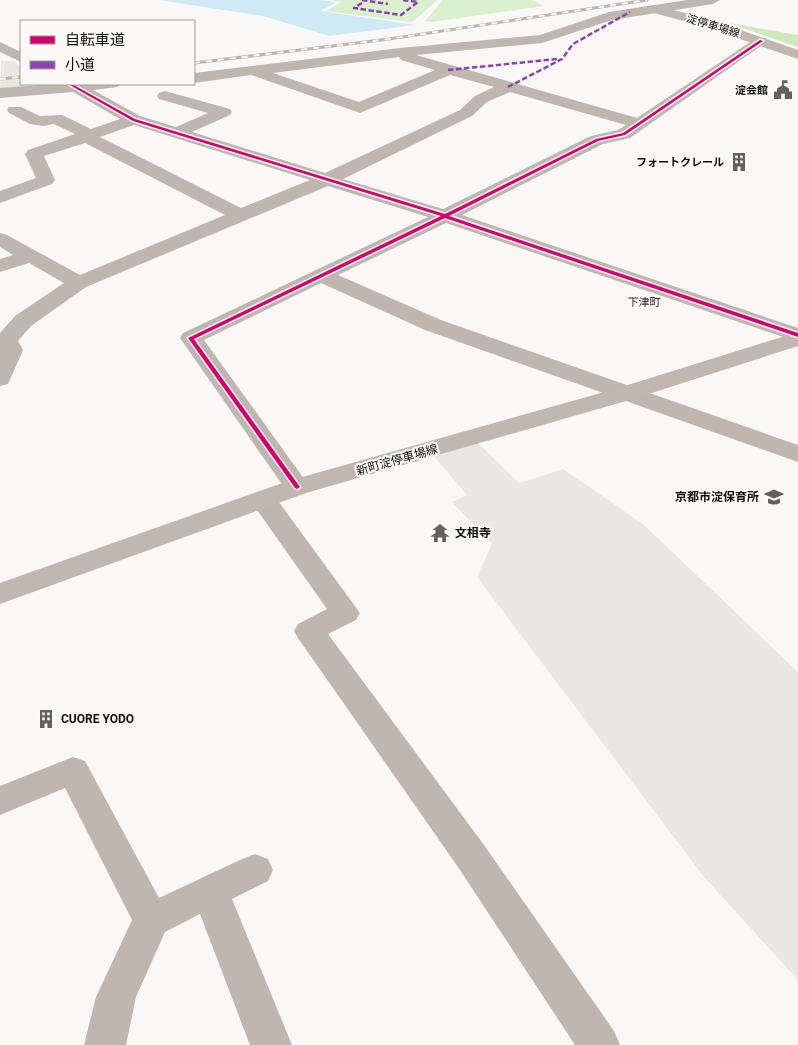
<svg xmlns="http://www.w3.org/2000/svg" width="798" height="1045" viewBox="0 0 798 1045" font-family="Roboto,'Noto Sans JP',sans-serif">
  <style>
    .built { fill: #e9e7e1 }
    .green { fill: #daefcd }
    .forest { fill: #cee9bd }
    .water { fill: #cfeaf5 }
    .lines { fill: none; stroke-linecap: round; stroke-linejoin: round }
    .minor { fill: #bfb6b0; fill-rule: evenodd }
    .major { fill: #c0b7b1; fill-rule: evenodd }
    .rail-casing { stroke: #b9b5b2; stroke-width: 3 }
    .rail { stroke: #faf9f5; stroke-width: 2; stroke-dasharray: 6; stroke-linecap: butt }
    .quiet { stroke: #8e44ad; stroke-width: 2.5; stroke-dasharray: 5.5 2.5; stroke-linecap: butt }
    .cycleway-casing { stroke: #faf9f5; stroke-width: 3 }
    .cycleway { fill: #d6006c; fill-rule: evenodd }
    .labels { text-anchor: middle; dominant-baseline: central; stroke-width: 4; stroke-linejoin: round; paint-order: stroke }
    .far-street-label { font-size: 11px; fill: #100f0e; stroke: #faf9f5 }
    .far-poi-label { font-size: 11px; font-weight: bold; fill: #100f0e; stroke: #faf9f5; text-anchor: end }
    .far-neighbourhood-label { font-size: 11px; fill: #2c2b29; stroke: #faf9f5 }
    .street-label { font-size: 12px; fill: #100f0e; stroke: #faf9f5 }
    .poi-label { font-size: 12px; font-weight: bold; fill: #100f0e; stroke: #faf9f5; text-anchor: start }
  </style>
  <rect width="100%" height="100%" fill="#f9f8f6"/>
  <!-- built -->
  <g class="built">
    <polygon points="1,61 13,61 21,67 21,84 50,84 53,86 0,90"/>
    <polygon points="476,441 519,483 563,469 643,524 798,672 798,980 704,877 477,577 492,544 452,502 467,495 433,455"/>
  </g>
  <!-- green -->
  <g class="green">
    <polygon points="330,0 437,0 415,20 410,22 326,11 341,2"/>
    <polygon points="443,0 532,0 544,6 431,22 425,21"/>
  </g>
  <!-- forest -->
  <polygon class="forest" points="728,23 798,35 798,47"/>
  <!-- water -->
  <polygon class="water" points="159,0 319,0 336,2 321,11 416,25 329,36 263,16"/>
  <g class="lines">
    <!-- minor -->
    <g class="minor">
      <path d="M687,0H720L713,4L612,20L542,43L416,55L637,118L756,38H766L768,41L630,138L603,144L462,215L798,328V342L446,223L338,275L441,320L798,445V462L425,330L321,283L204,340L310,487L306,493L297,495L288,493L180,338L183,333L428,217L328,186L86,287L31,326L18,341L23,350L8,384L0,386V333L15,316L64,283L29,263L0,272V259L13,255L0,247V233L7,235L80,275L225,215L85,143L44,156L55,180L52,184L0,203V191L36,178L25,154L28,150L75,134L54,124L43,126L30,124L9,113L7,110L9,107H21L40,116L62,115L91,129L120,119L73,92L0,98V88L56,84H120L118,87L93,90L140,116L176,127L208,113L159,99L157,96L159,93L165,91L230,109L232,112L230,115L192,132L325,173L460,110L475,96L494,87L450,75L360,113L251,75L194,83V73L400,48L540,35L609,12ZM399,57L401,60L435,70L359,102L273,73ZM510,92L626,125L618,130L591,136L443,209L343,179L472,116L487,102ZM134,125L310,180L241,208L100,137Z"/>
      <polygon points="0,42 21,52 21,62 0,52"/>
      <polygon points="263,492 273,494 360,613 356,620 328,634 484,845 614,1031 620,1045 575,1045 458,867 298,638 294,631 298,624 327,609 250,500 253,494"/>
      <polygon points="73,757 85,761 159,898 242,859 255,854 268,859 273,870 268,881 232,899 292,1045 250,1045 200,914 165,932 136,997 126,1045 84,1045 96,997 132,920 65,788 0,815 0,786"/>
    </g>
    <!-- major -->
    <g class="major">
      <polygon points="655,5 712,20 798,50 798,59 702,26 650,12 648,9 650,6"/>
      <polygon points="798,332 798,346 633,399 306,493 0,604 0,583 288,481 615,389"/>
    </g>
    <!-- rail casing -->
    <g class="rail-casing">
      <g id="rail">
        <polyline points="194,63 389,39 647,0"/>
        <polyline points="0,79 21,77"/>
      </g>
    </g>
    <!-- rail -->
    <use href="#rail" class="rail"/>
    <!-- quiet -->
    <g class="quiet">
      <polyline points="362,0 388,4"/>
      <polyline points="362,3 354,8 401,15 418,2 402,0"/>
      <polyline points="448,70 557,59"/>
      <polyline points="508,87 562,59 573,44 630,12"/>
    </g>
    <!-- cycleway casing -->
    <g class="cycleway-casing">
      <polygon id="cycleway" points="760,40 763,41 625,135 598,141 449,216 798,333 798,337 445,218 194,339 300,487 297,489 295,488 188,338 441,216 133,121 68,84 72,84 135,119 445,214 596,139 623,133"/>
    </g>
    <!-- cycleway -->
    <use href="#cycleway" class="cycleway"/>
  </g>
  <!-- icons -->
  <defs>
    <g id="civic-bare" transform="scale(1.5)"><path d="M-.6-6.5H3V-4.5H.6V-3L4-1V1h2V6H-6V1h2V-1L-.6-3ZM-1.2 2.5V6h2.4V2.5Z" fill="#62615f" stroke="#faf9f5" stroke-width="2.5" paint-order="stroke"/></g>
    <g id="building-bare" transform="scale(1.5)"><path d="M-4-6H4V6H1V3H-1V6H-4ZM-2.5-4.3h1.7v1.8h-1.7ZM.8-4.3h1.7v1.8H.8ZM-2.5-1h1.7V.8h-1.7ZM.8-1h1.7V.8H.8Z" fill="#62615f" stroke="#faf9f5" stroke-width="2.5" paint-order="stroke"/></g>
    <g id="school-bare" transform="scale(1.5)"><path d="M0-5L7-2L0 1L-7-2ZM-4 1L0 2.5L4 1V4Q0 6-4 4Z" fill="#62615f" stroke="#faf9f5" stroke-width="2.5" paint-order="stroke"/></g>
    <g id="temple-bare" transform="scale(1.5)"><path d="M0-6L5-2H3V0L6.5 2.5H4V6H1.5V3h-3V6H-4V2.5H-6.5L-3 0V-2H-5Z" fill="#62615f" stroke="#faf9f5" stroke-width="2.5" paint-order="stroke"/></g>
  </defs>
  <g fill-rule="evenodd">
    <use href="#civic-bare" x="783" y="90"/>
    <use href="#building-bare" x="739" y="162"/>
    <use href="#school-bare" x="774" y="497"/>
    <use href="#temple-bare" x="440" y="533"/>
    <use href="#building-bare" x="46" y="719"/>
  </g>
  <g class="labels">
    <!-- far-street labels -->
    <g class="far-street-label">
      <text transform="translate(713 26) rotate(17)">淀停車場線</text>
    </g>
    <!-- far-poi labels -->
    <g class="far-poi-label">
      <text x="768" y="90">淀会館</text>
      <text x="724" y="162">フォートクレール</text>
    </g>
    <!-- far-neighbourhood labels -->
    <g class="far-neighbourhood-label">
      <text x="644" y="302">下津町</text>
    </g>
    <!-- street labels -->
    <g class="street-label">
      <text transform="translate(397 460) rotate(-16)">新町淀停車場線</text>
    </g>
    <!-- poi labels -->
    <g class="poi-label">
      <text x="759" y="497" text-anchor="end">京都市淀保育所</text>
      <text x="455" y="533">文相寺</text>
      <text x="61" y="719">CUORE YODO</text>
    </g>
  </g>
  <!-- legend -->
  <rect x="20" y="20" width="175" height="65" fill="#faf9f5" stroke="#9c9b99"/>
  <rect x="30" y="36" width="25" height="8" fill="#d6006c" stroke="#9c9b99"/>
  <text x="65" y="45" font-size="15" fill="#100f0e">自転車道</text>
  <rect x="30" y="61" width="25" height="8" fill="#8e44ad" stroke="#9c9b99"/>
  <text x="65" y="70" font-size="15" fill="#100f0e">小道</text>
</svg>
